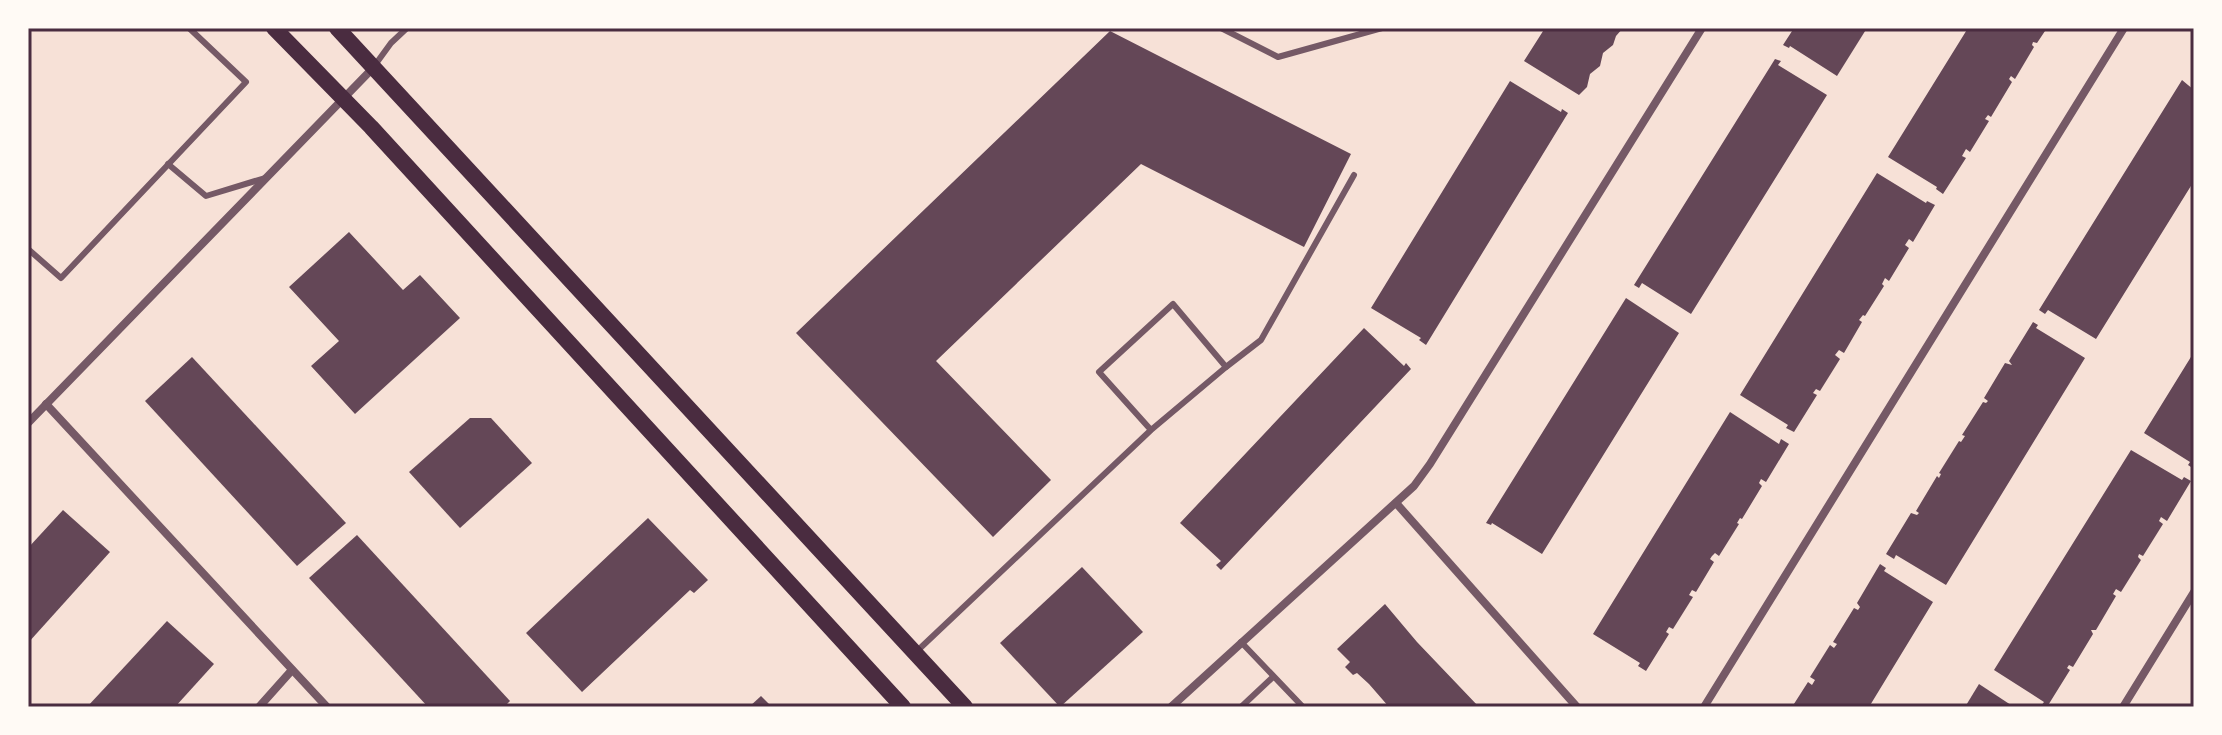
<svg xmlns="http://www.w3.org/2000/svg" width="2222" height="735" viewBox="0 0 2222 735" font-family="'Open Sans',sans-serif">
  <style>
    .building { fill: #644757 }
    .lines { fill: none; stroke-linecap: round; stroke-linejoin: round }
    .service { stroke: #755966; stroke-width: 6 }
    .minor { stroke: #755966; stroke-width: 8 }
    .secondary { stroke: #4a2c40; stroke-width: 16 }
    .neatline { fill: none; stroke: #4a2c40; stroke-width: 3 }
  </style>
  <rect width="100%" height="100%" fill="#f7e1d7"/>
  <!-- building -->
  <g class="building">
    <polygon points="1545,28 1623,28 1616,36 1613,45 1603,53 1600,66 1590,74 1587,87 1579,95 1524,61"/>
    <polygon points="1794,28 1867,28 1837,76 1790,46 1789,48 1783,45"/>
    <polygon points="1968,28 2047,28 2037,43 2033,42 2032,45 2034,47 2015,79 2011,76 2009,79 2012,82 1991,117 1988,115 1985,119 1989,121 1970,152 1966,149 1962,156 1966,158 1943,194 1936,189 1937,187 1888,157"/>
    <polygon points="1110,31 1351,154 1304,247 1141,164 936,361 1051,480 993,537 796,333"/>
    <polygon points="1775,59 1781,61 1778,65 1827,95 1691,314 1642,283 1639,288 1634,285"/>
    <polygon points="2182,80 2194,90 2194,181 2096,339 2048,310 2045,314 2039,310"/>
    <polygon points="1510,81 1561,112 1562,109 1568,113 1426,345 1419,340 1421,338 1371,308"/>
    <polygon points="1877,173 1926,203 1927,201 1935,205 1913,242 1909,239 1905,245 1909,248 1889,281 1885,278 1882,284 1884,286 1865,316 1863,315 1859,320 1862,322 1844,353 1839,350 1835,355 1840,359 1820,391 1816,389 1813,393 1817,395 1794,432 1786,428 1788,425 1740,395"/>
    <polygon points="349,232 403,290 420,275 460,318 355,414 311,366 339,341 289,287"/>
    <polygon points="1626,298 1679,333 1542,554 1492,523 1491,525 1486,523"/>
    <polygon points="2033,322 2038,325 2036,328 2085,358 1946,585 1896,555 1894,559 1886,554 1911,513 1917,515 1919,513 1916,511 1937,476 1939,478 1941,474 1939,473 1959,441 1961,442 1965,436 1962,435 1983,402 1986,403 1988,401 1984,398 2005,363 2012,365 2009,361"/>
    <polygon points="1364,328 1404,366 1406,363 1411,369 1221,570 1216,565 1221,561 1180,523"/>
    <polygon points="2194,352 2194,469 2188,465 2190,462 2144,433"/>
    <polygon points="192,357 346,523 297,566 145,401"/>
    <polygon points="1730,412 1779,444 1781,439 1789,444 1766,482 1761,479 1759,483 1762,486 1742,519 1740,518 1737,523 1739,524 1719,556 1715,553 1712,556 1710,559 1714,562 1696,592 1692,590 1689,595 1693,597 1673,629 1669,627 1666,632 1669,634 1646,671 1638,666 1640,663 1593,634"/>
    <polygon points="470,418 491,418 532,463 460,528 409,472"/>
    <polygon points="2131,450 2182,480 2184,477 2191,481 2167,521 2161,517 2159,521 2163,524 2143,556 2139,554 2138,557 2141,560 2121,592 2116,589 2113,594 2116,596 2096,630 2091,630 2093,634 2073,667 2069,665 2067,668 2070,670 2047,707 2043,707 2041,706 2044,702 1994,670"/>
    <polygon points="63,510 110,552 28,643 28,548"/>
    <polygon points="648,518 708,580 694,593 690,590 582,692 526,633"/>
    <polygon points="357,535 510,701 504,707 428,707 309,578"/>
    <polygon points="1880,564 1886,568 1884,571 1933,602 1869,707 1792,707 1808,682 1812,685 1815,680 1810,677 1830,645 1834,648 1837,644 1833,642 1854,608 1858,610 1860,607 1857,603"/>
    <polygon points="1082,567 1143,632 1060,707 1000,643"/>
    <polygon points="1385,604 1417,642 1479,707 1389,707 1369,684 1357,673 1353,675 1345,667 1350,662 1337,649"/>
    <polygon points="167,621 214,664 175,707 87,707"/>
    <polygon points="1979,684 2014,707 1965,707"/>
    <polygon points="761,696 772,707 749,707"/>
  </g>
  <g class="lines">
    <!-- service -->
    <g class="service">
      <polyline points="1221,28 1278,57 1382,28"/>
      <polyline points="375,65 391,43 407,28"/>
      <polyline points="168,164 206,196 265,178"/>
      <polyline points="28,249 61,278 246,82 189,28"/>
      <polyline points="1226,367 1261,340 1354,175"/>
      <polyline points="1241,642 1303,707"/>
      <polyline points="915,653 1151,430 1226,367 1173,304 1099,372 1151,430"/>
      <polyline points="1241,707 1273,677"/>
    </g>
    <!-- minor -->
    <g class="minor">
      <polyline points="46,404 327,707"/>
      <polyline points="28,423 373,68"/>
      <polyline points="1396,503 1577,707"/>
      <polyline points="259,707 292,670"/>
      <polyline points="1171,707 1414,486 1430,464 1702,28"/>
      <polyline points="1704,707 2124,28"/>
      <polyline points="2123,707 2194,592"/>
    </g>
    <!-- secondary -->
    <g class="secondary">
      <polyline points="274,28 371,127 903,707"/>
      <polyline points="337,28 965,707"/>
    </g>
  </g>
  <!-- border -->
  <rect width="2222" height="735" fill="none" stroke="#fffaf5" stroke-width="60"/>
  <rect x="30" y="30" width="2162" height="675" class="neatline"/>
</svg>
